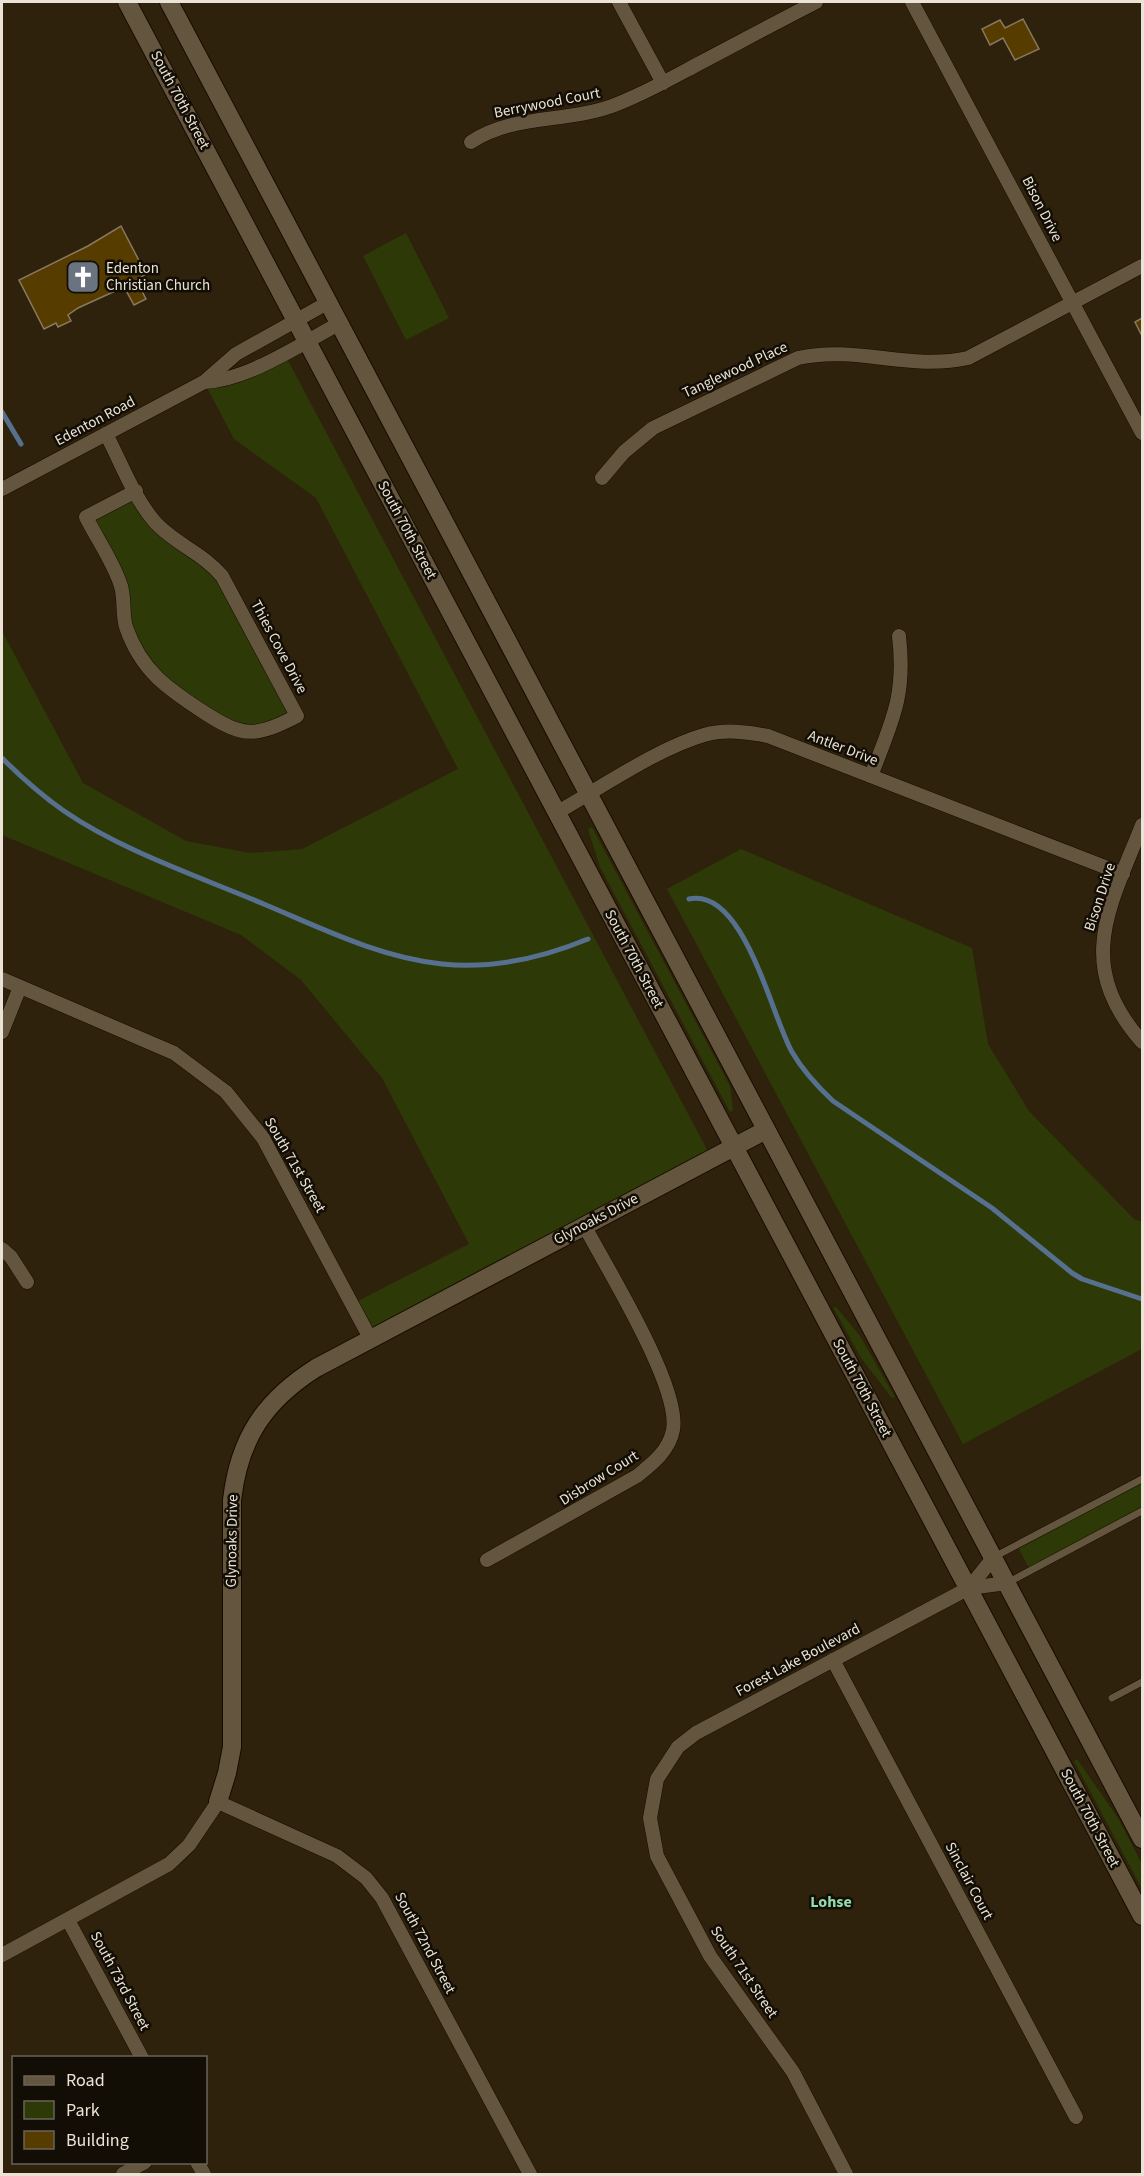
<svg xmlns="http://www.w3.org/2000/svg" width="1144" height="2176" viewBox="0 0 1144 2176" font-family="'Source Sans 3',sans-serif">
  <style>
    .green { fill: #2d3906 }
    .lines { fill: none; stroke-linecap: round; stroke-linejoin: round }
    .stream { stroke: #58708f; stroke-width: 5 }
    .building { fill: #573c00; stroke: #887960; stroke-width: 1.5 }
    .lane-casing { stroke: #170b00; stroke-width: 8 }
    .street-casing { stroke: #170b00; stroke-width: 15 }
    .secondary-casing { stroke: #170b00; stroke-width: 20 }
    .lane { stroke: #64563e; stroke-width: 7 }
    .street { stroke: #64563e; stroke-width: 14 }
    .secondary { stroke: #64563e; stroke-width: 18 }
    .labels { text-anchor: middle; dominant-baseline: central; stroke-width: 5; stroke-linejoin: round; paint-order: stroke }
    .street-label { font-size: 15px; fill: #ebe3d5; stroke: #120d05 }
    .poi-label { font-size: 15px; fill: #ebe3d5; stroke: #120d05; text-anchor: start }
    .neighbourhood-label { font-size: 16px; font-weight: bold; fill: #91ddaf; stroke: #120d05 }
  </style>
  <rect width="100%" height="100%" fill="#2f220c"/>
  <!-- green -->
  <g class="green">
    <polygon points="406,233 449,318 406,340 363,256"/>
    <polygon points="284,353 712,1159 370,1338 352,1304 469,1244 382,1078 301,980 241,935 2,835 2,631 83,783 186,841 250,853 302,849 458,769 316,498 234,439 204,382"/>
    <polygon points="136,491 144,506 212,564 297,716 243,733 164,687 127,628 123,595 86,517"/>
    <polygon points="592,827 730,1086 733,1110 730,1112 600,867 588,829"/>
    <polygon points="741,849 972,948 988,1044 1029,1111 1134,1219 1142,1222 1142,1349 963,1444 667,889"/>
    <polygon points="833,1307 836,1307 860,1336 895,1397 892,1398 861,1358"/>
    <polygon points="1142,1479 1142,1511 1030,1570 1017,1545"/>
    <polygon points="1077,1759 1118,1818 1142,1864 1142,1889 1074,1761"/>
  </g>
  <g class="lines">
    <!-- stream -->
    <g class="stream">
      <polyline points="2,412 21,444"/>
      <path d="M2,758C21,777 41,795 64,811C122,851 200,877 266,905C323,929 379,957 442,964C492,969 542,958 588,939"/>
      <path d="M689,899C744,887 771,1015 792,1052C803,1071 817,1086 833,1101L992,1208L1072,1273L1082,1279L1142,1299"/>
    </g>
  </g>
  <!-- building -->
  <g class="building">
    <polygon points="1023,19 1039,49 1015,60 1003,38 990,45 982,29 1000,20 1005,28"/>
    <polygon points="121,226 146,274 136,280 146,299 134,305 124,287 78,308 68,315 71,321 58,327 56,323 44,329 19,280 88,246"/>
    <polygon points="1142,318 1142,336 1135,322"/>
  </g>
  <g class="lines">
    <!-- lane casing -->
    <g class="lane-casing">
      <g id="lane">
        <polyline points="994,1557 1142,1479"/>
        <polyline points="1007,1583 1142,1511"/>
        <polyline points="1112,1698 1142,1682"/>
      </g>
    </g>
    <!-- street casing -->
    <g class="street-casing">
      <g id="street">
        <polyline points="619,2 663,83"/>
        <polyline points="912,2 1142,433"/>
        <path d="M471,142C513,114 565,123 612,106C642,95 670,79 698,64C738,43 777,22 816,2"/>
        <path d="M204,382C248,380 301,344 340,323"/>
        <path d="M106,434C121,462 133,496 154,521C173,543 203,553 222,576L297,716C256,737 244,738 205,713C168,689 141,671 126,627C122,614 125,600 121,586C114,563 97,539 86,517L136,491"/>
        <path d="M602,478L624,452L653,428L798,358C858,345 908,371 968,358L1142,266"/>
        <polyline points="2,489 204,382 236,354 329,302"/>
        <path d="M871,776C892,721 906,696 899,636"/>
        <path d="M556,813C599,789 658,748 704,735C725,729 747,732 768,736L1123,874"/>
        <path d="M1142,825C1109,909 1074,964 1142,1042"/>
        <polyline points="2,979 174,1053 226,1092 263,1138 370,1338"/>
        <polyline points="2,1032 20,987"/>
        <polyline points="2,1249 11,1257 27,1282"/>
        <path d="M487,1560L637,1476C652,1464 669,1451 673,1430C681,1387 606,1267 584,1225"/>
        <polyline points="969,1588 994,1557"/>
        <polyline points="833,1660 1076,2117"/>
        <polyline points="68,1920 142,2058"/>
        <polyline points="2,1955 169,1864 189,1845 218,1802 337,1856 366,1878 382,1898 530,2174"/>
        <polyline points="197,2162 204,2174"/>
        <polyline points="123,2174 145,2162"/>
        <polyline points="846,2174 793,2072 710,1956 657,1856 650,1818 657,1779 678,1747 696,1733 969,1588 1007,1583"/>
      </g>
    </g>
    <!-- secondary casing -->
    <g class="secondary-casing">
      <g id="secondary">
        <polyline points="127,2 1142,1916"/>
        <polyline points="169,2 1142,1839"/>
        <path d="M218,1802L227,1773L232,1747V1500C239,1439 264,1401 316,1368L766,1130"/>
      </g>
    </g>
    <!-- lane -->
    <use href="#lane" class="lane"/>
    <!-- street -->
    <use href="#street" class="street"/>
    <!-- secondary -->
    <use href="#secondary" class="secondary"/>
  </g>
  <!-- icons -->
  <defs>
    <g id="church-square" transform="scale(1.725)"><rect x="-9" y="-9" width="18" height="18" rx="4" fill="#6b7280" stroke="#120d05"/><path d="M-1.2-6h2.4v3.5h3.3v2.4h-3.3V6h-2.4V-.1h-3.3v-2.4h3.3Z" fill="#fff"/></g>
  </defs>
  <g fill-rule="evenodd">
    <use href="#church-square" x="83" y="277"/>
  </g>
  <g class="labels">
    <!-- street labels -->
    <g class="street-label">
      <text transform="translate(180 100) rotate(62)">South 70th Street</text>
      <text transform="translate(547 103) rotate(-11)">Berrywood Court</text>
      <text transform="translate(1042 209) rotate(63)">Bison Drive</text>
      <text transform="translate(735 370) rotate(-25)">Tanglewood Place</text>
      <text transform="translate(95 421) rotate(-28)">Edenton Road</text>
      <text transform="translate(407 530) rotate(62)">South 70th Street</text>
      <text transform="translate(279 647) rotate(62)">Thies Cove Drive</text>
      <text transform="translate(843 748) rotate(21)">Antler Drive</text>
      <text transform="translate(1100 897) rotate(-72)">Bison Drive</text>
      <text transform="translate(634 959) rotate(62)">South 70th Street</text>
      <text transform="translate(295 1165) rotate(60)">South 71st Street</text>
      <text transform="translate(596 1219) rotate(-28)">Glynoaks Drive</text>
      <text transform="translate(862 1388) rotate(62)">South 70th Street</text>
      <text transform="translate(599 1478) rotate(-32)">Disbrow Court</text>
      <text transform="translate(232 1541) rotate(-89)">Glynoaks Drive</text>
      <text transform="translate(798 1660) rotate(-28)">Forest Lake Boulevard</text>
      <text transform="translate(1090 1818) rotate(62)">South 70th Street</text>
      <text transform="translate(969 1881) rotate(62)">Sinclair Court</text>
      <text transform="translate(425 1943) rotate(62)">South 72nd Street</text>
      <text transform="translate(744 1972) rotate(56)">South 71st Street</text>
      <text transform="translate(120 1981) rotate(62)">South 73rd Street</text>
    </g>
    <!-- poi labels -->
    <g class="poi-label">
      <text x="106" y="268">Edenton<tspan x="106" dy="17">Christian Church</tspan></text>
    </g>
    <!-- neighbourhood labels -->
    <g class="neighbourhood-label">
      <text x="831" y="1902">Lohse</text>
    </g>
  </g>
  <!-- border -->
  <rect width="1144" height="2176" fill="none" stroke="#ebe3d5" stroke-width="6"/>
  <!-- legend -->
  <rect x="12" y="2056" width="195" height="108" fill="#120d05" stroke="#696358" stroke-width="1.5"/>
  <rect x="24" y="2076" width="30" height="9" fill="#64563e" stroke="#696358" stroke-width="1.5"/>
  <text x="66" y="2086" font-size="18" fill="#ebe3d5">Road</text>
  <rect x="24" y="2101" width="30" height="18" fill="#2d3906" stroke="#696358" stroke-width="1.5"/>
  <text x="66" y="2116" font-size="18" fill="#ebe3d5">Park</text>
  <rect x="24" y="2131" width="30" height="18" fill="#573c00" stroke="#696358" stroke-width="1.5"/>
  <text x="66" y="2146" font-size="18" fill="#ebe3d5">Building</text>
</svg>
